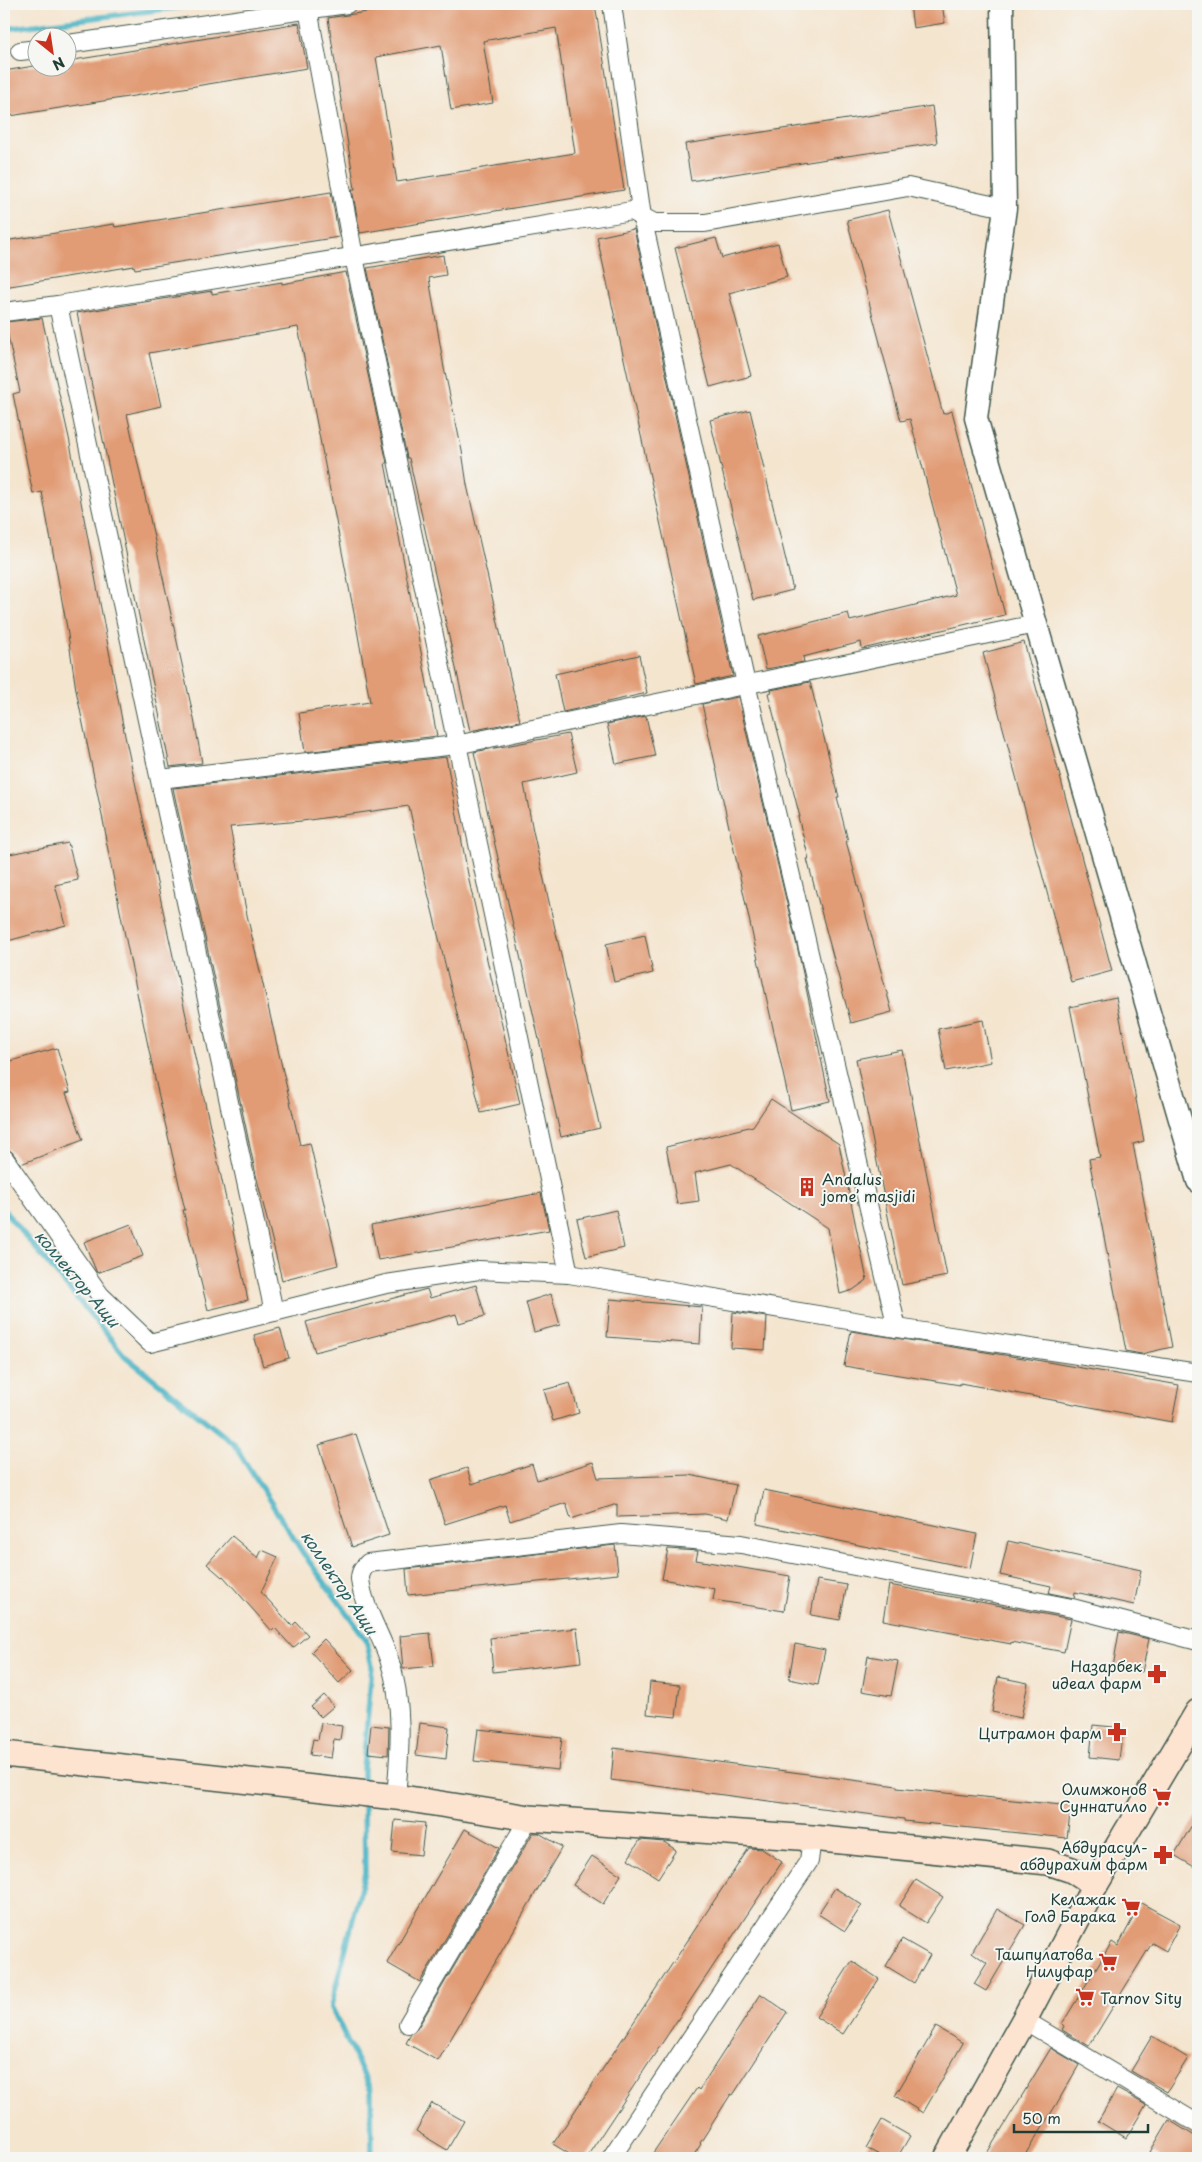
<svg xmlns="http://www.w3.org/2000/svg" width="1202" height="2162" viewBox="0 0 1202 2162" font-family="'Playpen Sans',sans-serif">
  <style>
    .lines { fill: none; stroke-linecap: round; stroke-linejoin: round }
    .stream { stroke: #47b3c4; stroke-width: 5.5 }
    .building { fill: #e19b75; fill-rule: evenodd }
    .minor-casing { stroke: #3f564b; stroke-width: 20 }
    .tertiary-casing { stroke: #3f564b; stroke-width: 25 }
    .secondary-casing { stroke: #3f564b; stroke-width: 28 }
    .minor { stroke: #fff; stroke-width: 18 }
    .tertiary { stroke: #fff; stroke-width: 22 }
    .secondary { stroke: #fde4d1; stroke-width: 25 }
    .labels { text-anchor: middle; dominant-baseline: central; stroke-width: 4; stroke-linejoin: round; paint-order: stroke }
    .poi-label { font-size: 15px; fill: #1f3d34; stroke: #f6f6f2; text-anchor: end }
    .water-label { font-size: 16px; font-style: italic; fill: #2b605f; stroke: #f6f6f2 }
  </style>
  <rect width="100%" height="100%" fill="#f6f6f2"/>
  <filter id="ink" filterUnits="userSpaceOnUse"><feTurbulence type="fractalNoise" baseFrequency=".02" numOctaves="2"/><feDisplacementMap in="SourceGraphic" scale="10" xChannelSelector="R" yChannelSelector="G"/><feConvolveMatrix kernelMatrix="1 2 1 2 8 2 1 2 1" color-interpolation-filters="sRGB"/></filter>
  <filter id="wash" filterUnits="userSpaceOnUse"><feTurbulence type="fractalNoise" baseFrequency=".0096" numOctaves="4" result="noise"/><feDisplacementMap in="SourceGraphic" scale="20" xChannelSelector="R" yChannelSelector="G"/><feGaussianBlur stdDeviation="1.12" result="paint"/><feColorMatrix in="noise" values="0 0 0 0 0 0 0 0 0 0 0 0 0 0 0 0 0 1.4 0 .05"/><feComposite in="paint" operator="in"/></filter>
  <g filter="url(#wash)">
    <rect width="100%" height="100%" fill="#f4e5cf"/>
    <g class="lines">
      <!-- stream -->
      <g class="stream">
        <polyline points="4,29 206,4"/>
        <polyline points="4,1210 125,1356 233,1443 303,1553 366,1639 372,1666 363,1769 363,1787"/>
        <polyline points="364,1799 365,1872 331,2006 371,2091 372,2158"/>
      </g>
    </g>
    <g id="blocks">
      <!-- building -->
      <g class="building">
        <path d="M418,4H595L624,190L360,233L352,189H355L328,18ZM556,28L575,153L397,182L376,57L441,45L451,110L493,103L483,41Z"/>
        <polygon points="910,4 942,4 945,23 913,28"/>
        <polygon points="299,23 307,68 4,117 4,71 34,66 68,68 68,61"/>
        <polygon points="932,106 937,143 833,158 691,181 685,144"/>
        <polygon points="331,192 339,237 135,269 134,266 4,287 4,241 114,224 115,227"/>
        <polygon points="888,210 943,414 952,411 1005,615 862,649 861,642 803,657 804,662 766,669 758,636 848,613 850,621 956,595 910,419 901,421 847,220"/>
        <polygon points="634,229 733,676 696,684 597,237"/>
        <polygon points="716,238 722,258 778,243 787,277 729,293 751,376 710,387 675,248"/>
        <polygon points="443,255 446,275 429,278 444,368 462,451 467,485 520,721 470,731 409,458 407,458 367,268"/>
        <polygon points="346,272 387,463 385,463 437,736 305,752 299,713 370,702 354,613 298,327 149,353 161,406 127,414 194,719 202,763 170,767 77,313 212,291 212,294 282,282 282,284"/>
        <polygon points="42,318 69,438 125,736 248,1300 208,1310 183,1210 185,1210 155,1079 122,921 105,835 106,835 76,690 67,628 42,492 33,494 13,394 20,392 5,322"/>
        <polygon points="750,410 793,590 753,600 710,420"/>
        <polygon points="1024,642 1112,971 1071,982 983,653"/>
        <polygon points="639,655 647,693 563,712 555,674"/>
        <polygon points="810,682 839,797 837,797 848,841 846,841 892,1012 851,1023 807,859 809,859 798,817 800,817 768,693 772,692 771,690"/>
        <polygon points="738,697 798,950 830,1101 791,1110 702,704"/>
        <polygon points="646,716 655,756 616,764 607,724"/>
        <polygon points="568,734 577,772 524,784 533,831 600,1128 561,1137 474,752"/>
        <polygon points="446,757 470,885 520,1104 481,1113 427,889 409,806 302,821 230,827 247,915 300,1145 310,1143 338,1265 282,1280 256,1175 173,788"/>
        <polygon points="68,843 78,880 55,885 66,925 4,942 4,855"/>
        <polygon points="645,935 653,973 614,982 606,944"/>
        <polygon points="1116,997 1144,1141 1133,1144 1172,1347 1141,1354 1126,1351 1089,1159 1100,1157 1070,1007"/>
        <polygon points="983,1020 991,1062 946,1071 938,1029"/>
        <polygon points="57,1048 70,1092 66,1093 83,1140 21,1164 12,1152 4,1147 4,1063"/>
        <polygon points="902,1050 947,1276 902,1285 856,1059"/>
        <polygon points="771,1099 839,1144 867,1280 853,1290 840,1294 828,1228 731,1164 695,1173 699,1201 677,1204 666,1147 753,1126"/>
        <polygon points="541,1193 549,1230 378,1260 371,1225"/>
        <polygon points="616,1210 624,1248 586,1257 577,1219"/>
        <polygon points="131,1224 143,1256 97,1273 84,1242"/>
        <polygon points="476,1285 485,1316 459,1323 456,1314 315,1352 306,1322 427,1289 430,1298"/>
        <polygon points="551,1294 560,1325 534,1332 526,1302"/>
        <polygon points="610,1299 702,1307 700,1344 607,1337"/>
        <polygon points="733,1312 767,1317 765,1350 731,1348"/>
        <polygon points="280,1328 289,1358 263,1366 254,1335"/>
        <polygon points="851,1331 1036,1360 1179,1385 1172,1422 960,1383 960,1385 844,1366"/>
        <polygon points="570,1383 579,1413 553,1421 544,1390"/>
        <polygon points="356,1434 389,1535 352,1547 319,1445"/>
        <polygon points="593,1462 598,1478 690,1475 736,1485 728,1519 705,1514 617,1517 617,1504 571,1519 566,1503 510,1521 505,1505 445,1524 430,1480 467,1468 472,1484 532,1464 537,1480"/>
        <polygon points="764,1490 977,1534 970,1568 757,1524"/>
        <polygon points="232,1536 258,1558 262,1550 278,1557 261,1592 292,1626 296,1622 308,1635 293,1648 275,1628 272,1631 223,1576 222,1577 207,1564"/>
        <polygon points="1008,1541 1141,1570 1134,1605 1075,1592 1074,1598 1049,1593 1051,1586 1000,1575"/>
        <polygon points="615,1545 618,1574 408,1595 406,1569"/>
        <polygon points="668,1549 698,1551 696,1560 790,1576 784,1611 713,1600 715,1589 662,1579"/>
        <polygon points="817,1580 847,1585 840,1620 811,1615"/>
        <polygon points="889,1585 1071,1619 1064,1652 1011,1642 1011,1644 883,1620"/>
        <polygon points="577,1628 581,1662 493,1672 490,1638"/>
        <polygon points="1119,1632 1149,1639 1142,1672 1113,1667"/>
        <polygon points="430,1633 434,1666 403,1669 400,1636"/>
        <polygon points="324,1639 353,1670 339,1683 311,1652"/>
        <polygon points="795,1644 825,1650 818,1685 789,1679"/>
        <polygon points="868,1656 898,1661 891,1696 862,1691"/>
        <polygon points="998,1677 1028,1683 1021,1718 992,1712"/>
        <polygon points="650,1682 680,1685 676,1717 647,1714"/>
        <polygon points="324,1695 334,1706 321,1717 311,1707"/>
        <polygon points="321,1723 342,1726 340,1740 334,1739 331,1758 310,1755 313,1739 318,1740"/>
        <polygon points="420,1723 449,1727 446,1759 416,1755"/>
        <polygon points="371,1725 389,1727 388,1755 368,1753"/>
        <polygon points="1093,1725 1123,1728 1119,1760 1090,1757"/>
        <polygon points="478,1729 562,1738 558,1770 474,1761"/>
        <polygon points="614,1748 897,1786 897,1788 1071,1806 1067,1838 904,1821 904,1819 611,1780"/>
        <polygon points="1198,1815 1198,1869 1174,1855"/>
        <polygon points="395,1820 425,1823 421,1855 392,1852"/>
        <polygon points="465,1829 499,1848 420,1982 387,1963"/>
        <polygon points="533,1833 539,1833 562,1847 438,2061 406,2043 411,2034 417,2029"/>
        <polygon points="640,1840 664,1842 676,1850 658,1878 628,1859"/>
        <polygon points="749,1848 762,1849 782,1862 586,2158 576,2158 553,2144"/>
        <polygon points="592,1856 621,1875 603,1904 573,1885"/>
        <polygon points="916,1880 943,1897 926,1923 899,1906"/>
        <polygon points="835,1888 862,1905 845,1931 818,1914"/>
        <polygon points="1141,1903 1180,1924 1166,1951 1152,1943 1089,2046 1062,2030 1064,2026 1062,2024 1112,1942 1118,1946"/>
        <polygon points="997,1909 1025,1925 986,1991 974,1984 987,1963 972,1952"/>
        <polygon points="902,1939 930,1955 914,1983 886,1966"/>
        <polygon points="852,1961 879,1979 843,2034 816,2017"/>
        <polygon points="761,1994 787,2012 733,2095 731,2094 700,2143 701,2144 692,2158 661,2158 653,2153 697,2088 699,2090"/>
        <polygon points="936,2027 963,2043 923,2113 895,2096"/>
        <polygon points="1152,2036 1188,2058 1167,2092 1131,2071"/>
        <polygon points="1051,2048 1079,2065 1056,2105 1023,2158 984,2158"/>
        <polygon points="1117,2089 1146,2105 1126,2138 1098,2121"/>
        <polygon points="432,2103 464,2121 447,2150 416,2131"/>
        <polygon points="882,2120 910,2136 897,2158 885,2158 866,2148"/>
        <polygon points="1169,2120 1198,2138 1198,2158 1160,2158 1150,2152"/>
      </g>
    </g>
  </g>
  <g filter="url(#ink)">
    <use href="#blocks" fill-opacity="0" stroke="#3f564b" stroke-width="1"/>
    <g class="lines">
      <!-- minor casing -->
      <g class="minor-casing">
        <g id="minor">
          <polyline points="612,4 642,217 746,684 897,1328"/>
          <polyline points="308,9 354,257 569,1274"/>
          <polyline points="68,44 347,4"/>
          <polyline points="20,51 38,49"/>
          <polyline points="58,305 274,1312"/>
          <polyline points="4,312 58,305 632,211 654,223 705,223 908,187 1005,208"/>
          <polyline points="160,779 456,745 1036,624"/>
          <polyline points="4,1158 100,1295 150,1343 386,1284 479,1270 569,1274 897,1328 1198,1373"/>
          <path d="M396,1797C400,1752 404,1703 389,1659C380,1633 363,1607 360,1579C360,1572 363,1568 368,1563L621,1534L741,1544L1072,1608L1198,1641"/>
          <polyline points="1024,2020 1198,2124"/>
          <polyline points="408,2024 529,1818"/>
          <polyline points="611,2158 809,1861 812,1838"/>
        </g>
      </g>
      <!-- tertiary casing -->
      <g class="tertiary-casing">
        <polyline id="tertiary" points="1002,4 1005,208 976,418 1198,1181"/>
      </g>
      <!-- secondary casing -->
      <g class="secondary-casing">
        <g id="secondary">
          <polyline points="4,1754 396,1797 529,1818 812,1838 1048,1862 1072,1870 1095,1885"/>
          <polyline points="947,2158 1024,2020 1095,1885 1198,1712"/>
        </g>
      </g>
      <!-- minor -->
      <use href="#minor" class="minor"/>
      <!-- tertiary -->
      <use href="#tertiary" class="tertiary"/>
      <!-- secondary -->
      <use href="#secondary" class="secondary"/>
    </g>
  </g>
  <!-- icons -->
  <defs>
    <g id="building-bare" transform="scale(1.5)"><path d="M-4-6H4V6H1V3H-1V6H-4ZM-2.5-4.3h1.7v1.8h-1.7ZM.8-4.3h1.7v1.8H.8ZM-2.5-1h1.7V.8h-1.7ZM.8-1h1.7V.8H.8Z" fill="#c8321e" stroke="#f6f6f2" stroke-width="2.5" paint-order="stroke"/></g>
    <g id="pharmacy-bare" transform="scale(1.5)"><path d="M-2-6h4v4h4v4h-4v4h-4v-4h-4v-4h4Z" fill="#c8321e" stroke="#f6f6f2" stroke-width="2.5" paint-order="stroke"/></g>
    <g id="supermarket-bare" transform="scale(1.5)"><path d="M-6-5.5h2.5l.6 2H6L4.5 2H-2.5L-4.4-4H-6ZM-1.5 3.2a1.3 1.3 0 1 0 .1 0ZM3 3.2a1.3 1.3 0 1 0 .1 0Z" fill="#c8321e" stroke="#f6f6f2" stroke-width="2.5" paint-order="stroke"/></g>
  </defs>
  <g fill-rule="evenodd">
    <use href="#building-bare" x="807" y="1187"/>
    <use href="#pharmacy-bare" x="1157" y="1674"/>
    <use href="#pharmacy-bare" x="1117" y="1732"/>
    <use href="#supermarket-bare" x="1162" y="1797"/>
    <use href="#pharmacy-bare" x="1163" y="1855"/>
    <use href="#supermarket-bare" x="1131" y="1907"/>
    <use href="#supermarket-bare" x="1108" y="1962"/>
    <use href="#supermarket-bare" x="1085" y="1997"/>
  </g>
  <g class="labels">
    <!-- poi labels -->
    <g class="poi-label">
      <text x="822" y="1178" text-anchor="start">Andalus<tspan x="822" dy="17">jome’ masjidi</tspan></text>
      <text x="1142" y="1665">Назарбек<tspan x="1142" dy="17">идеал фарм</tspan></text>
      <text x="1102" y="1732">Цитрамон фарм</text>
      <text x="1147" y="1788">Олимжонов<tspan x="1147" dy="17">Суннатилло</tspan></text>
      <text x="1148" y="1846">Абдурасул-<tspan x="1148" dy="17">абдурахим фарм</tspan></text>
      <text x="1116" y="1898">Келажак<tspan x="1116" dy="17">Голд Барака</tspan></text>
      <text x="1093" y="1953">Ташпулатова<tspan x="1093" dy="17">Нилуфар</tspan></text>
      <text x="1100" y="1997" text-anchor="start">Tarnov Sity</text>
    </g>
    <!-- water labels -->
    <g class="water-label">
      <text transform="translate(78 1278) rotate(50)">коллектор Ащи</text>
      <text transform="translate(340 1582) rotate(56)">коллектор Ащи</text>
    </g>
  </g>
  <!-- margin -->
  <rect width="1202" height="2162" fill="none" stroke="#f6f6f2" stroke-width="20"/>
  <!-- north arrow -->
  <g transform="translate(52 52) rotate(150)"><circle r="24" fill="#f6f6f2" stroke="#a0aca6"/>
  <path d="M0-4L9 19L0 12L-9 19Z" fill="#c8321e"/>
  <text y="-8" font-size="14" font-weight="bold" text-anchor="middle" fill="#1f3d34">N</text>
  </g>
  <!-- scale -->
  <path d="M1014 2124v8h134v-8" fill="none" stroke="#1f3d34" stroke-width="2.5"/>
  <text x="1022" y="2124" font-size="15" fill="#1f3d34" stroke="#f6f6f2" stroke-width="4" paint-order="stroke">50 m</text>
</svg>
